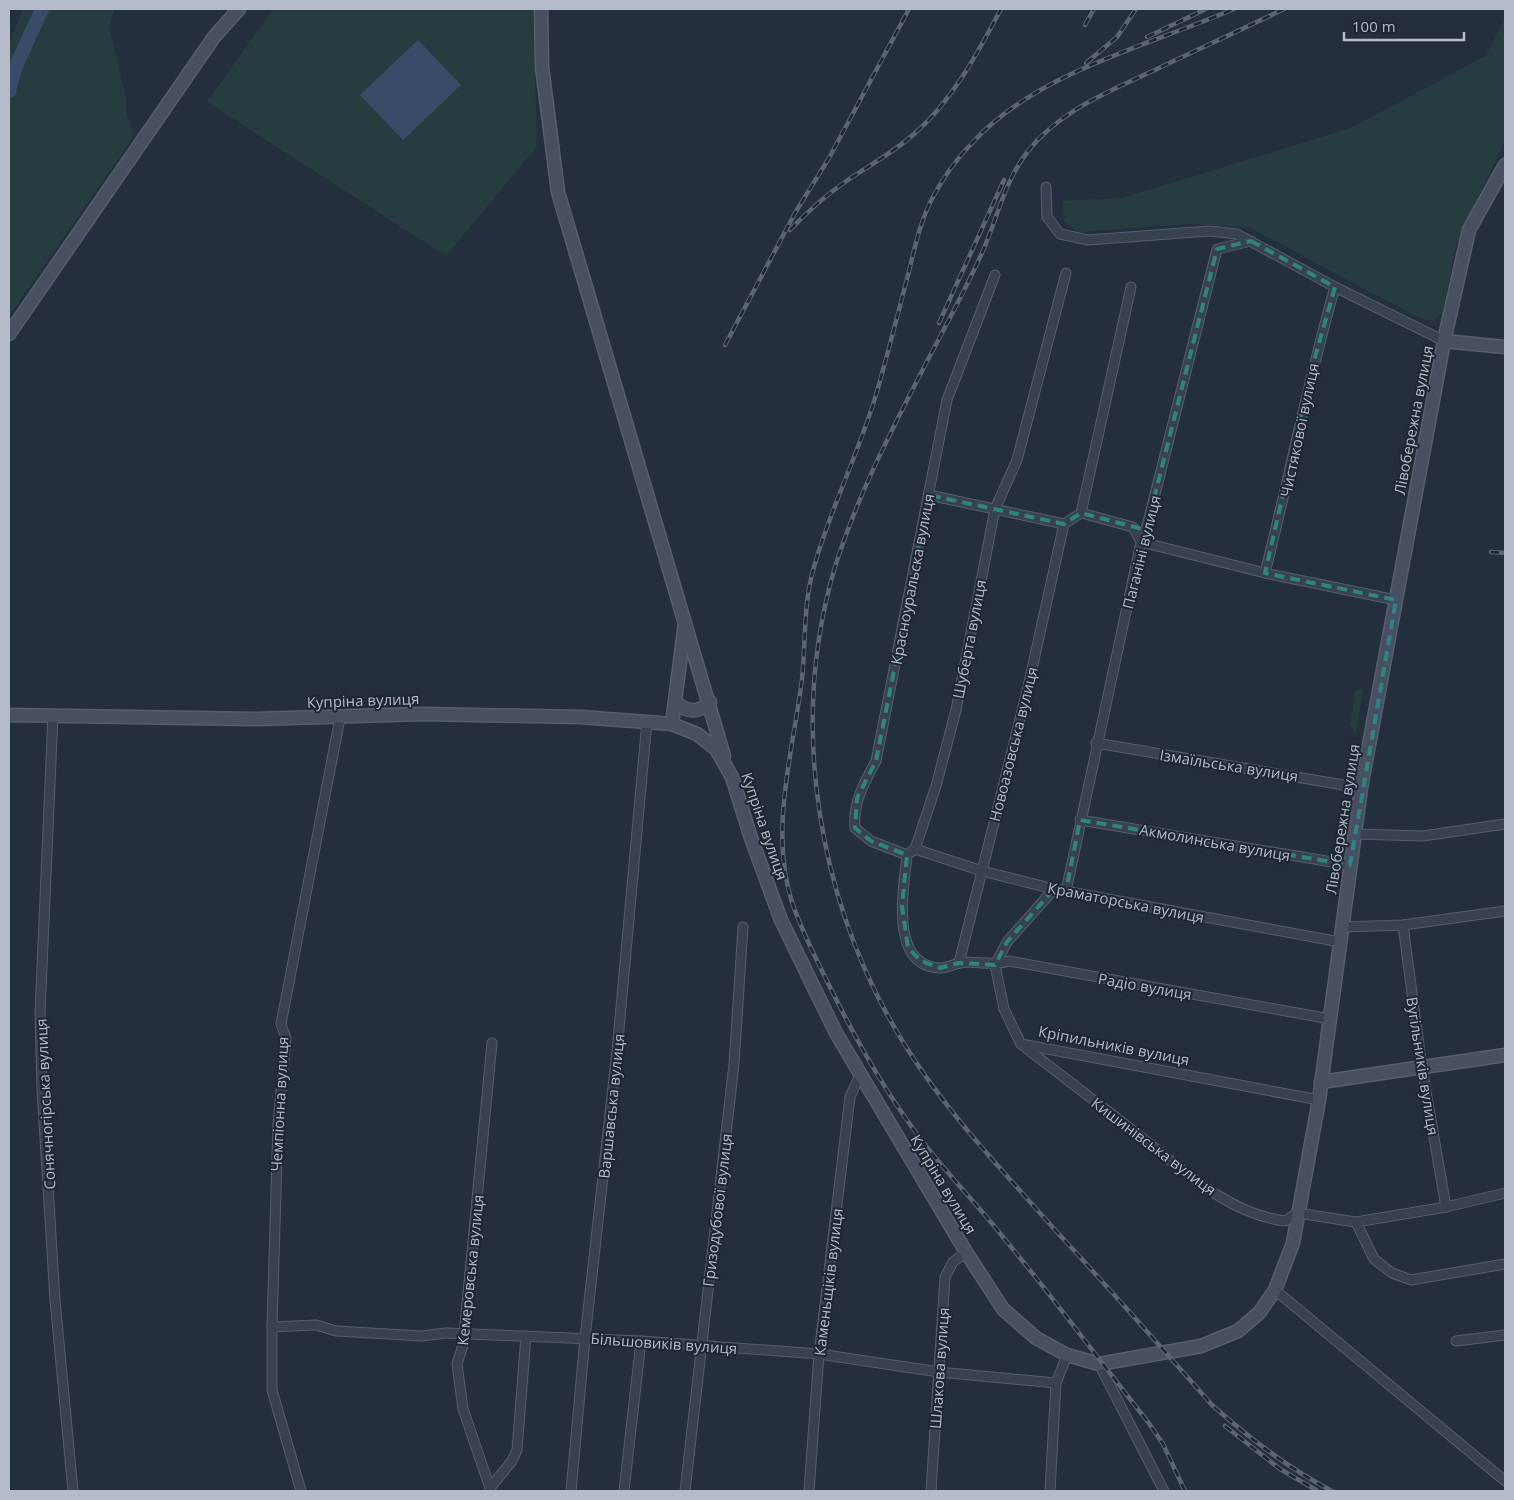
<svg xmlns="http://www.w3.org/2000/svg" width="1514" height="1500" viewBox="0 0 1514 1500" font-family="'Open Sans',sans-serif">
  <style>
    .green { fill: #263c3f }
    .water { fill: #394c67 }
    .lines { fill: none; stroke-linecap: round; stroke-linejoin: round }
    .river { stroke: #394c67; stroke-width: 14 }
    .street-casing { stroke: #565f6c; stroke-width: 11 }
    .secondary-casing { stroke: #565f6c; stroke-width: 15 }
    .street { stroke: #38414e; stroke-width: 9 }
    .secondary { stroke: #465061; stroke-width: 12 }
    .rail-casing { stroke: #5a6575; stroke-width: 4.5 }
    .rail { stroke: #1d2633; stroke-width: 2.5; stroke-dasharray: 8; stroke-linecap: butt }
    .marked { fill: none; stroke: #308480; stroke-width: 4; stroke-dasharray: 10 6; stroke-linejoin: round }
    .labels { text-anchor: middle; dominant-baseline: central; stroke-width: 4; stroke-linejoin: round; paint-order: stroke }
    .street-label { font-size: 15px; fill: #b4bcc9; stroke: #1d2633 }
  </style>
  <rect width="100%" height="100%" fill="#242f3e"/>
  <!-- green -->
  <g class="green">
    <polygon points="23,9 115,9 109,25 126,99 126,112 134,136 9,316 9,45"/>
    <polygon points="273,9 533,9 537,146 446,256 207,102"/>
    <polygon points="1505,17 1505,141 1456,245 1443,312 1432,322 1415,316 1249,227 1189,224 1077,232 1064,221 1063,201 1122,198 1351,128 1487,55"/>
    <polygon points="1363,689 1356,733 1350,725 1355,696 1354,692"/>
  </g>
  <!-- water -->
  <polygon class="water" points="418,40 461,85 403,140 360,95"/>
  <g class="lines">
    <!-- river -->
    <polyline class="river" points="9,91 16,66 42,9"/>
    <!-- street casing -->
    <g class="street-casing">
      <g id="street">
        <polyline points="1046,187 1047,217 1060,234 1088,240 1209,231 1237,234 1335,287 1444,341"/>
        <path d="M1066,273L1017,460L995,509L956,710L936,786L915,849L907,855C904,888 888,967 941,968C948,968 953,964 960,963C976,960 989,967 1009,961L1330,1019"/>
        <polyline points="929,495 1064,524 1081,513 1133,527 1141,542 1265,573 1396,600"/>
        <polyline points="1081,513 1131,287"/>
        <path d="M1265,573C1289,478 1308,381 1335,287"/>
        <polyline points="53,715 40,1013 42,1089 55,1300 73,1491"/>
        <polyline points="1096,743 1361,788"/>
        <polyline points="1080,820 1350,865"/>
        <polyline points="1355,834 1423,836 1505,824"/>
        <polyline points="915,849 982,871 1054,889 1340,942"/>
        <path d="M907,855L871,841L855,828C853,802 864,783 876,761L947,400L995,275"/>
        <polyline points="1054,889 1007,942 995,965 1004,1009 1021,1044 1319,1100"/>
        <polyline points="1066,891 1141,542 1148,522 1217,249 1251,241"/>
        <polyline points="1403,925 1422,1068 1446,1207"/>
        <polyline points="1342,927 1403,925 1505,911"/>
        <polyline points="959,963 1028,687 1064,524"/>
        <path d="M1021,1044C1059,1074 1098,1103 1136,1133C1180,1167 1227,1214 1285,1221L1297,1213L1356,1222L1446,1207L1505,1193"/>
        <polyline points="1356,1222 1374,1259 1392,1273 1411,1280 1505,1264"/>
        <polyline points="1275,1290 1505,1481"/>
        <polyline points="272,1327 316,1325 336,1331 422,1336 446,1333 641,1341 819,1354 939,1372 1056,1383"/>
        <polyline points="1456,1341 1505,1335"/>
        <polyline points="1099,1364 1164,1491"/>
        <polyline points="490,1488 512,1461 517,1450 526,1336"/>
        <polyline points="301,1491 272,1390 272,1327 278,1124 286,1038 281,1024 340,718"/>
        <polyline points="491,1491 463,1409 457,1364 463,1345 492,1043"/>
        <polyline points="571,1491 585,1338 617,1051 647,721"/>
        <polyline points="624,1491 641,1341"/>
        <polyline points="685,1491 734,1064 743,927"/>
        <polyline points="809,1491 819,1354 850,1097 860,1075"/>
        <polyline points="931,1491 945,1277 953,1262 966,1252"/>
        <polyline points="1050,1491 1056,1383 1067,1355"/>
      </g>
    </g>
    <!-- secondary casing -->
    <g class="secondary-casing">
      <g id="secondary">
        <polyline points="541,9 542,67 558,192 724,756"/>
        <polyline points="9,334 214,37 239,9"/>
        <polyline points="1444,341 1505,347"/>
        <path d="M675,702C687,713 699,713 710,702"/>
        <polyline points="9,715 255,719 423,714 581,717 672,724 697,734 716,749 732,777 751,838 781,920 836,1033 966,1252 1003,1309 1036,1338 1067,1355 1099,1364 1201,1346 1238,1331 1259,1313 1275,1290 1293,1243 1319,1100 1361,788 1444,341 1469,230 1505,165"/>
        <polyline points="672,724 685,623"/>
        <polyline points="1321,1082 1505,1055"/>
      </g>
    </g>
    <!-- street -->
    <use href="#street" class="street"/>
    <!-- secondary -->
    <use href="#secondary" class="secondary"/>
    <!-- rail casing -->
    <g class="rail-casing">
      <g id="rail">
        <path d="M1284,9C1243,29 1201,48 1159,68C1113,90 1061,109 1028,151C1005,180 997,219 982,253C963,295 940,336 919,377C887,439 856,500 835,567C788,725 818,903 903,1042C945,1111 1003,1171 1056,1231C1109,1288 1161,1347 1212,1405C1248,1437 1289,1469 1332,1491"/>
        <polyline points="1085,25 1094,9"/>
        <polyline points="1147,37 1206,9"/>
        <polyline points="1086,63 1117,37 1136,9"/>
        <path d="M790,230C807,212 825,196 845,182C868,166 893,153 914,134C953,100 977,54 1001,9"/>
        <polyline points="939,323 1004,180"/>
        <polyline points="725,345 795,213 829,158 909,9"/>
        <polyline points="1491,552 1505,553"/>
        <polyline points="1225,1426 1280,1469 1316,1490"/>
        <path d="M1185,1491L1163,1444L1148,1422C1099,1360 1053,1297 1003,1237C980,1208 954,1181 930,1151C891,1102 859,1046 831,989C817,961 802,932 792,902C769,831 793,751 802,679C806,641 803,604 814,567C831,506 861,449 878,388C889,349 899,310 909,271C915,246 921,219 933,197C944,176 958,157 974,141C1038,72 1150,45 1234,9"/>
      </g>
    </g>
    <!-- rail -->
    <use href="#rail" class="rail"/>
  </g>
  <!-- marked area -->
  <path class="marked" d="M1251,241L1335,287L1312,368L1265,573L1396,600L1350,865L1080,820L1066,891L1054,889L1007,942L995,965L959,963L940,968L921,961L908,948L902,906L907,855L871,841L855,828L857,798L876,761L929,495L1064,524L1081,513L1146,530L1217,249Z"/>
  <g class="labels">
    <!-- street labels -->
    <g class="street-label">
      <text transform="translate(1413 420) rotate(-79)">Лівобережна вулиця</text>
      <text transform="translate(1299 430) rotate(-78)">Чистякової вулиця</text>
      <text transform="translate(1141 552) rotate(-76)">Паганіні вулиця</text>
      <text transform="translate(912 579) rotate(-79)">Красноуральска вулиця</text>
      <text transform="translate(969 639) rotate(-79)">Шуберта вулиця</text>
      <text transform="translate(363 700) rotate(-2)">Купріна вулиця</text>
      <text transform="translate(1013 744) rotate(-76)">Новоазовська вулиця</text>
      <text transform="translate(1229 765) rotate(9)">Ізмаїльська вулиця</text>
      <text transform="translate(1342 819) rotate(-81)">Лівобережна вулиця</text>
      <text transform="translate(765 826) rotate(71)">Купріна вулиця</text>
      <text transform="translate(1215 842) rotate(10)">Акмолинська вулиця</text>
      <text transform="translate(1126 902) rotate(11)">Краматорська вулиця</text>
      <text transform="translate(1145 986) rotate(10)">Радіо вулиця</text>
      <text transform="translate(1114 1045) rotate(11)">Кріпильників вулиця</text>
      <text transform="translate(1423 1066) rotate(81)">Вугільників вулиця</text>
      <text transform="translate(45 1104) rotate(-93)">Сонячногірська вулиця</text>
      <text transform="translate(279 1104) rotate(-87)">Чемпіонна вулиця</text>
      <text transform="translate(611 1106) rotate(-84)">Варшавська вулиця</text>
      <text transform="translate(1154 1146) rotate(37)">Кишинівська вулиця</text>
      <text transform="translate(944 1184) rotate(59)">Купріна вулиця</text>
      <text transform="translate(717 1210) rotate(-83)">Гризодубової вулиця</text>
      <text transform="translate(470 1270) rotate(-84)">Кемеровська вулиця</text>
      <text transform="translate(828 1282) rotate(-83)">Каменьщіків вулиця</text>
      <text transform="translate(664 1343) rotate(4)">Більшовиків вулиця</text>
      <text transform="translate(939 1368) rotate(-86)">Шлакова вулиця</text>
    </g>
  </g>
  <!-- border -->
  <rect width="1514" height="1500" fill="none" stroke="#b4bcc9" stroke-width="20"/>
  <!-- scale -->
  <path d="M1344 32v8h120v-8" fill="none" stroke="#b4bcc9" stroke-width="2.5"/>
  <text x="1352" y="32" font-size="15" fill="#b4bcc9" stroke="#1d2633" stroke-width="4" paint-order="stroke">100 m</text>
</svg>
